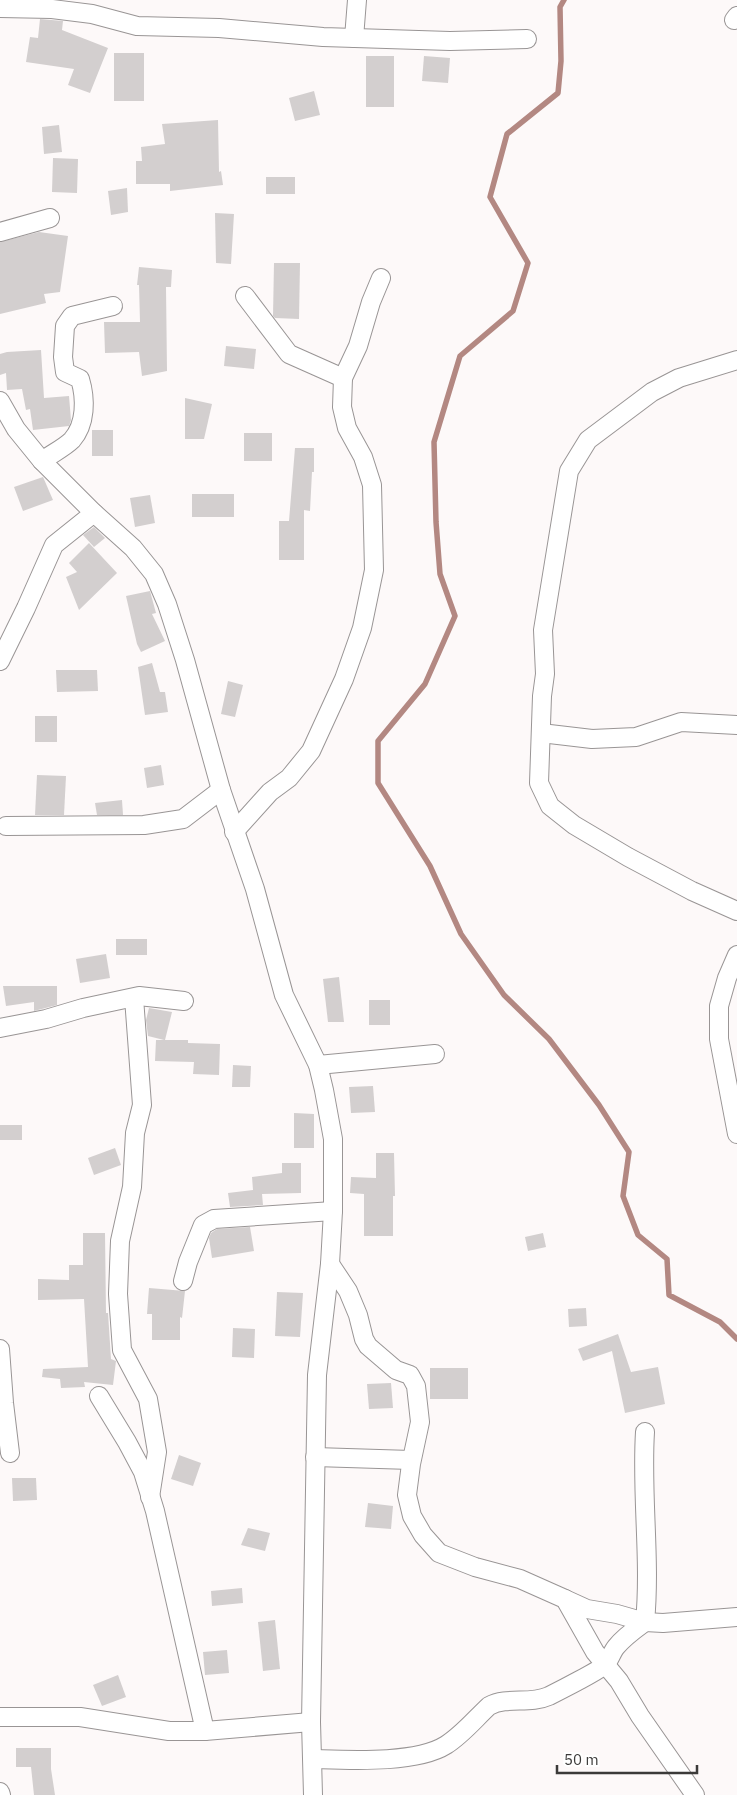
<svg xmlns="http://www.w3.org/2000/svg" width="737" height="1795" viewBox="0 0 737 1795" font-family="'IBM Plex Sans',sans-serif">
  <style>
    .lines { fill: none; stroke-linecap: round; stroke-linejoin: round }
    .stream { stroke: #b38882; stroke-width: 5.5 }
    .building { fill: #d3cfcf }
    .street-casing { stroke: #999595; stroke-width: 20 }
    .street { stroke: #fff; stroke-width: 18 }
  </style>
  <rect width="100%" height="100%" fill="#fdf9f9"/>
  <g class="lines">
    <!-- stream -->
    <polyline class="stream" points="564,0 560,7 561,61 558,93 507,134 490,197 528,263 513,311 460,356 434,442 436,522 440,574 455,616 425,684 378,741 378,783 430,866 461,934 504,995 549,1039 599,1105 629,1152 623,1196 638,1235 667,1259 669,1295 720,1322 737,1339"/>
  </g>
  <!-- building -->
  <g class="building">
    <polygon points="40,19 63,21 62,30 108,48 90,93 68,85 74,69 26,62 30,37 38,38"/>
    <rect x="114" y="53" width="30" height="48"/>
    <rect x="366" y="56" width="28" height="51"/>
    <polygon points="424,56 450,58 448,83 422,81"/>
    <polygon points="314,91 320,115 295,121 289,98"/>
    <polygon points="218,120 219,172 221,171 223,185 170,191 170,184 136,184 136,161 142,161 141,147 165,144 162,124"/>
    <polygon points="59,125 62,152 44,154 42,127"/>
    <polygon points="53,158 78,159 77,193 52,192"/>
    <rect x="266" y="177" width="29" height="17"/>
    <polygon points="127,188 128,212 111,215 108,191"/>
    <polygon points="215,213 234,214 231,264 216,263"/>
    <polygon points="39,232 68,236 60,292 44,294 46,303 0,314 0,242"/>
    <polygon points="274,263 300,263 299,319 275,318 273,316"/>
    <polygon points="139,267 172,270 171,287 166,287 167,371 142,376 139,352 105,353 104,322 140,322 139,285 137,285"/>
    <polygon points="226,346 256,349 254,369 224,366"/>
    <polygon points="41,350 44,398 69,396 71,420 69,426 33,430 30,409 26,410 22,389 7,390 6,373 0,375 0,354 7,352"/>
    <polygon points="185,398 212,404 204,439 185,439"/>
    <rect x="92" y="430" width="21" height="26"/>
    <rect x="244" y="433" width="28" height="28"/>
    <polygon points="295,448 314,448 314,472 312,472 310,511 304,510 304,560 279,560 279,521 289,521"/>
    <polygon points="43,477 53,500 23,511 14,487"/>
    <rect x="192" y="494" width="42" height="23"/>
    <polygon points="150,495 155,523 135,527 130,498"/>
    <polygon points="94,527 105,538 94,547 83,535"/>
    <polygon points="89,543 117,573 79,610 66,577 77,572 69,563"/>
    <polygon points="150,591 156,613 152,614 165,641 141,652 137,644 126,596"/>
    <polygon points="152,663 160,692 165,692 168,712 145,715 138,667"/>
    <polygon points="56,670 97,670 98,691 57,692"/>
    <polygon points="228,681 243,685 235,717 221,714"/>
    <rect x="35" y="716" width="22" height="26"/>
    <polygon points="161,765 164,785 147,788 144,768"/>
    <polygon points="37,775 66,776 64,815 35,815"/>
    <polygon points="122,800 123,815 97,815 95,803"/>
    <rect x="116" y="939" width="31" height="16"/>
    <polygon points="106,954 110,978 80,983 76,959"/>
    <polygon points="339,977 344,1022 328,1022 323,979"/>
    <polygon points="3,986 57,986 57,1005 34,1011 34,1002 6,1006"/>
    <rect x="369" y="1000" width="21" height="25"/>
    <polygon points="149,1008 172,1012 165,1040 188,1040 188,1043 220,1044 219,1075 193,1074 194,1062 155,1061 156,1040 164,1040 148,1036 146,1020"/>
    <polygon points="233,1065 251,1066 250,1087 232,1087"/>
    <polygon points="373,1086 375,1112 351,1113 349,1087"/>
    <polygon points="294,1113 314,1114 314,1148 294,1148"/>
    <rect x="0" y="1125" width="22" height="15"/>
    <polygon points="115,1148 121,1165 94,1175 88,1158"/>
    <polygon points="376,1153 394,1153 395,1196 393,1196 393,1236 364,1236 364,1194 350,1193 351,1177 376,1178"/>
    <polygon points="282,1163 301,1163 301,1193 262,1194 263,1205 230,1207 228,1193 253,1190 252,1177 282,1173"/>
    <polygon points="250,1227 254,1251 212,1258 209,1238 211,1233 217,1229"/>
    <polygon points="83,1233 105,1233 106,1313 108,1313 111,1359 116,1361 113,1385 84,1382 85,1387 61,1388 60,1379 42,1377 43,1369 88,1367 84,1299 38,1300 38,1279 69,1280 69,1265 83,1265"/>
    <polygon points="543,1233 546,1247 528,1251 525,1237"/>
    <polygon points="149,1288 185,1291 182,1318 180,1317 180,1340 152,1340 152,1314 147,1314"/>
    <polygon points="277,1292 303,1293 300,1337 275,1336"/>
    <polygon points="586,1308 587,1326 569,1327 568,1309"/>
    <polygon points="233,1328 255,1329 254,1358 232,1357"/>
    <polygon points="618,1334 631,1372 658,1367 665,1404 625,1413 612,1351 583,1361 578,1349"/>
    <rect x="430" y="1368" width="38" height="31"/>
    <polygon points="391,1383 393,1408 369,1409 367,1384"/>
    <polygon points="179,1455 201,1463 193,1486 171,1479"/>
    <polygon points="12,1478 36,1478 37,1500 13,1501"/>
    <polygon points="368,1503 393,1506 391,1529 365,1527"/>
    <polygon points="248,1528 270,1533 265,1551 241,1545"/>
    <polygon points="242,1588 243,1603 212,1606 211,1591"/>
    <polygon points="275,1620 280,1669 263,1671 258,1622"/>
    <polygon points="227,1650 229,1673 205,1675 203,1652"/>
    <polygon points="118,1675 126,1697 102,1706 93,1685"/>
    <polygon points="16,1748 51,1748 51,1769 55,1795 34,1795 31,1767 16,1767"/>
  </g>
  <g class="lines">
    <!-- street casing -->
    <g class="street-casing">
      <g id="street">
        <polyline points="0,8 52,9 92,14 137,26 219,28 323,37 450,41 527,39"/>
        <polyline points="734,20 737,16"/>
        <polyline points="354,38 357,0"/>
        <polyline points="0,232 50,218"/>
        <polyline points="245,296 289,354 343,378"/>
        <polyline points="737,360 679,378 652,392 588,440 569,471 543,630 545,674 542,696 539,783 550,806 574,825 628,857 692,891 737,911"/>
        <polyline points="0,401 16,429 42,461 94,513 133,548 154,574 167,604 185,660 221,790 255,889 284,995 318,1065 324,1090 333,1139 333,1211 330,1264 317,1375 311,1722 313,1795"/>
        <path d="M42,461C51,454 64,448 72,440C86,424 86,399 80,379L65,372L63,357L65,326L72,316L113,306"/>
        <polyline points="0,661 26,608 54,545 94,513"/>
        <polyline points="541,733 592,739 636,737 681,722 737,725"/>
        <polyline points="6,826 144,825 183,819 221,790"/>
        <polyline points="234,832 270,792 289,778 311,751 344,679 362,628 374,570 372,485 363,457 347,428 342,407 343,378 358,346 371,302 381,278"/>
        <polyline points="737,955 727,978 719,1006 719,1039 737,1134"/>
        <polyline points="134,998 142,1105 135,1133 132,1187 120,1241 118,1294 122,1350 148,1399 157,1452 150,1497"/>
        <polyline points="0,1028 46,1019 83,1008 139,996 184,1001"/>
        <polyline points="318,1065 435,1054"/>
        <polyline points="330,1264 348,1291 358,1315 364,1339 368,1346 396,1370 410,1375 416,1386 420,1422 411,1464 407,1495 412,1516 423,1535 439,1553 475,1567 520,1579 565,1599 595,1652 619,1681 640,1716 695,1795"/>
        <polyline points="183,1281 188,1262 203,1225 214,1219 333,1211"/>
        <polyline points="0,1349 4,1403 10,1453"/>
        <polyline points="99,1396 127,1442 143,1472 155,1511 205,1731"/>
        <polyline points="315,1457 411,1460"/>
        <polyline points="565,1599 587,1609 617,1614 645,1622 663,1623 737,1617"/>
        <polyline points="0,1717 80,1717 169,1731 205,1731 311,1722"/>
        <path d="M313,1759C348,1760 416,1764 446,1745C462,1735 475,1719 489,1706C508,1696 529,1705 549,1696C559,1691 600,1670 606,1664C610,1659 612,1652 616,1647C624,1637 634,1630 645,1622C651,1559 641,1495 645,1432"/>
        <polyline points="0,1792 1,1795"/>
      </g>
    </g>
    <!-- street -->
    <use href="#street" class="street"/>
  </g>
  <!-- scale -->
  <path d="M557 1765v8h140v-8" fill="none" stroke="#3b3a39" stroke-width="2.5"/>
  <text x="564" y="1765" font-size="15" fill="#3b3a39" stroke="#ffffff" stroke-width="4" paint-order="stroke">50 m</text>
</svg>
